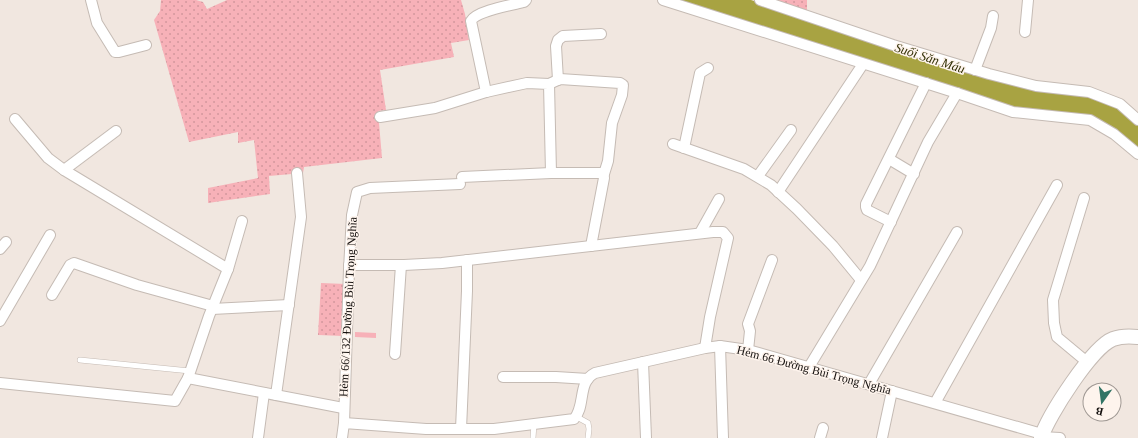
<svg xmlns="http://www.w3.org/2000/svg" width="1138" height="438" viewBox="0 0 1138 438" font-family="'Times New Roman',serif">
  <style>
    .grass { fill: url(#grass-dots) }
    .green { fill: #f7b1b8 }
    .water { fill: #a8a342 }
    .lines { fill: none; stroke-linecap: round; stroke-linejoin: round }
    .lane-casing { stroke: #c5bbb4; stroke-width: 6 }
    .street-casing { stroke: #c5bbb4; stroke-width: 12 }
    .secondary-casing { stroke: #c5bbb4; stroke-width: 16 }
    .lane { stroke: #fff; stroke-width: 5 }
    .street { stroke: #fff; stroke-width: 10 }
    .secondary { stroke: #fff; stroke-width: 14 }
    .labels { text-anchor: middle; dominant-baseline: central; stroke-width: 3; stroke-linejoin: round; paint-order: stroke }
    .street-label { font-size: 12px; fill: #14100e; stroke: #fef4ed }
    .water-label { font-size: 13px; font-style: italic; fill: #312f04; stroke: #fef4ed }
  </style>
  <defs>
    <pattern id="grass-dots" width="8" height="8" patternUnits="userSpaceOnUse"><rect width="8" height="8" fill="#f7b1b8"/><path d="M2 2h.1M6 6h.1" fill="none" stroke="#d3979d" stroke-width="1.8" stroke-linecap="round"/></pattern>
  </defs>
  <rect width="100%" height="100%" fill="#f1e7e0"/>
  <!-- grass -->
  <g class="grass">
    <polygon points="161,0 196,0 203,2 207,9 227,0 461,0 465,14 469,40 451,43 454,57 380,70 386,110 378,111 382,158 304,167 303,173 269,176 270,194 208,203 208,188 258,178 254,140 238,143 238,132 189,142 154,20 160,11"/>
    <polygon points="774,0 807,0 807,11"/>
    <polygon points="321,283 346,284 343,336 318,335"/>
  </g>
  <!-- green -->
  <polygon class="green" points="355,332 376,333 376,338 355,337"/>
  <!-- water -->
  <polygon class="water" points="673,0 751,0 893,48 1088,95 1119,107 1138,124 1138,151 1092,117 1014,109"/>
  <g class="lines">
    <!-- lane casing -->
    <g class="lane-casing">
      <g id="lane">
        <polyline points="80,360 190,371"/>
        <polyline points="577,417 588,423 589,429 588,438"/>
        <polyline points="533,438 534,424"/>
      </g>
    </g>
    <!-- street casing -->
    <g class="street-casing">
      <g id="street">
        <polyline points="91,0 97,23 115,52 119,52 146,45"/>
        <polyline points="663,0 957,93 1013,112 1090,120 1114,134 1138,154"/>
        <polyline points="760,0 893,45 989,74 1036,86 1089,92 1120,104 1138,120"/>
        <polyline points="1025,32 1028,0"/>
        <polyline points="975,70 991,28 993,16"/>
        <polyline points="558,80 556,46 558,40 563,36 601,34"/>
        <polyline points="549,84 560,79 620,83 623,85 622,95 612,123 608,161 604,174"/>
        <path d="M486,92L471,21C476,11 512,5 524,2L526,0"/>
        <polyline points="380,117 435,108 486,92 527,83 549,84 551,173"/>
        <polyline points="673,144 744,169 771,185 797,209 833,246 861,280"/>
        <polyline points="684,148 700,73 708,68"/>
        <polyline points="889,159 914,174"/>
        <polyline points="64,170 116,131"/>
        <polyline points="758,176 791,130"/>
        <polyline points="462,177 551,173 603,173 604,178 591,246"/>
        <polyline points="778,192 863,64"/>
        <polyline points="1084,198 1053,300 1054,323 1057,337 1087,362"/>
        <polyline points="891,222 867,210 866,207 866,204 926,83"/>
        <polyline points="700,233 719,199"/>
        <polyline points="0,249 6,242"/>
        <polyline points="349,265 404,265 442,263 713,232 723,232 728,238 710,317 705,348"/>
        <polyline points="228,269 242,221"/>
        <polyline points="52,295 70,265 74,263 137,285 213,306"/>
        <polyline points="212,309 289,305"/>
        <polyline points="0,321 50,235"/>
        <polyline points="720,346 723,438"/>
        <polyline points="748,350 750,331 748,324 772,260"/>
        <polyline points="395,354 401,265"/>
        <polyline points="643,362 646,438"/>
        <polyline points="809,367 870,266 928,142 957,93"/>
        <polyline points="503,377 556,377 588,379"/>
        <polyline points="188,378 343,408"/>
        <polyline points="0,383 175,401 188,378 209,316 228,269 64,170 48,158 15,119"/>
        <polyline points="869,384 957,232"/>
        <polyline points="276,395 301,217 297,173"/>
        <polyline points="935,403 1057,185"/>
        <polyline points="344,423 349,269 352,215 357,192 370,188 460,184"/>
        <polyline points="461,429 467,291 467,260"/>
        <polyline points="1041,437 1060,438"/>
        <polyline points="258,438 264,393"/>
        <path d="M342,438L344,423L426,429H494L574,419C586,406 577,382 595,373L705,348L720,346L748,350L1042,434"/>
        <polyline points="820,438 823,428"/>
        <polyline points="882,438 892,391"/>
      </g>
    </g>
    <!-- secondary casing -->
    <g class="secondary-casing">
      <path id="secondary" d="M1041,438C1048,416 1092,347 1113,339C1121,336 1130,336 1138,337"/>
    </g>
    <!-- lane -->
    <use href="#lane" class="lane"/>
    <!-- street -->
    <use href="#street" class="street"/>
    <!-- secondary -->
    <use href="#secondary" class="secondary"/>
  </g>
  <g class="labels">
    <!-- street labels -->
    <g class="street-label">
      <text transform="translate(348 307) rotate(-87)">Hẻm 66/132 Đường Bùi Trọng Nghĩa</text>
      <text transform="translate(814 370) rotate(15)">Hẻm 66 Đường Bùi Trọng Nghĩa</text>
    </g>
    <!-- water labels -->
    <g class="water-label">
      <text transform="translate(930 58) rotate(18)">Suối Săn Máu</text>
    </g>
  </g>
  <!-- north arrow -->
  <g transform="translate(1102 402) rotate(194)"><circle r="19" fill="#fef4ed" stroke="#a09994"/>
  <path d="M0-3L7 15L0 10L-7 15Z" fill="#327465"/>
  <text y="-6" font-size="11" font-weight="bold" text-anchor="middle" fill="#14100e">B</text>
  </g>
</svg>
